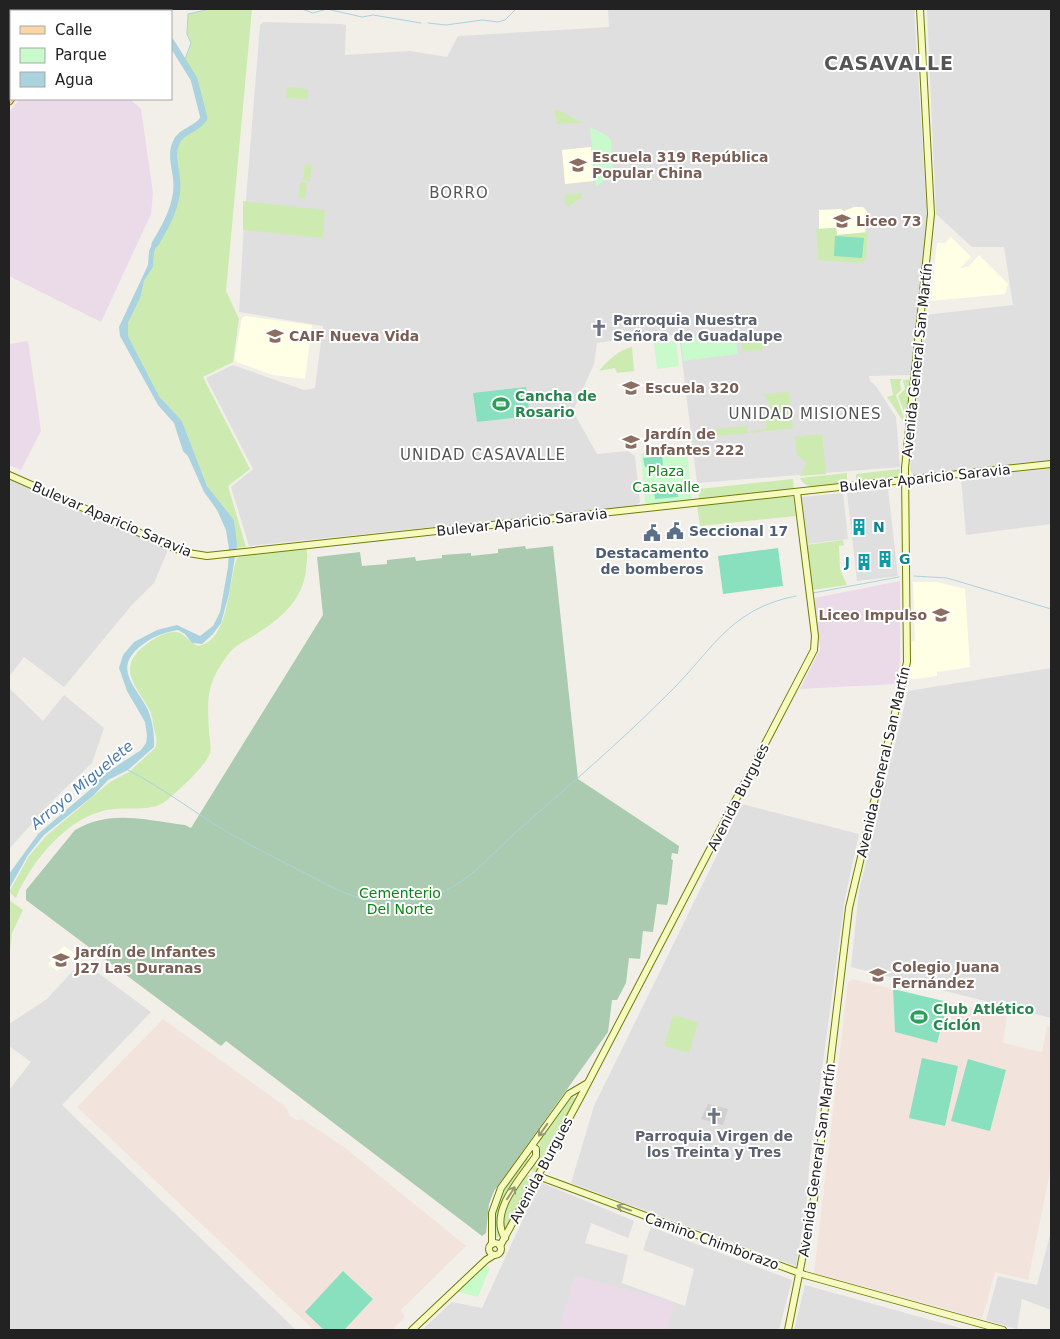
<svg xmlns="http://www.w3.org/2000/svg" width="1060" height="1339" viewBox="0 0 1060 1339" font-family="'DejaVu Sans',sans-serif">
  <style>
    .residential { fill: #e0dfdf }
    .industrial { fill: #ebdbe8 }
    .education { fill: #ffffe5 }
    .religious { fill: #d0d0d0 }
    .military { fill: #f3e3dd }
    .grass { fill: #cdebb0 }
    .cemetery { fill: #aacbaf }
    .park { fill: #c8facc }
    .pitch { fill: #88e0be }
    .water { fill: #aad3df }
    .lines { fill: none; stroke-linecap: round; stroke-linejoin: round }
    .stream { stroke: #aad3df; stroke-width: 1 }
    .river { stroke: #aad3df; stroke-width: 7 }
    .secondary-casing { stroke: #707d05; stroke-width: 8 }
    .primary-casing { stroke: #a06b00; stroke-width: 9 }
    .secondary { stroke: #f7fabf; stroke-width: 6 }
    .primary { stroke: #fcd6a4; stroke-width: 7 }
    .oneway { stroke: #979978 }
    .labels { text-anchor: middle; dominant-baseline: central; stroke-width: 4; stroke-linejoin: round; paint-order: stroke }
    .education-label { font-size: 14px; font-weight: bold; fill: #785e54; stroke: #fff; text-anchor: start }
    .worship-label { font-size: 14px; font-weight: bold; fill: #5b616d; stroke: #fff; text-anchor: start }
    .street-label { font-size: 14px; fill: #222; stroke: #fff }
    .leisure-label { font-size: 14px; font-weight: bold; fill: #27864d; stroke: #fff; text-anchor: start }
    .park-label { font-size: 14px; fill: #0c8416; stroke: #fff }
    .culture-label { font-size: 14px; font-weight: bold; fill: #0d838f; stroke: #fff; text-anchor: start }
    .service-label { font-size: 14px; font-weight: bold; fill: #4e5e75; stroke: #fff; text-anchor: start }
    .neighbourhood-label { font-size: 15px; letter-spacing: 1px; fill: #555; stroke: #fff }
    .water-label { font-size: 15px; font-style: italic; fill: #4a7aab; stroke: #fff }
    .district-label { font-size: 19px; font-weight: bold; letter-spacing: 1px; fill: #555; stroke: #fff }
  </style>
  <rect width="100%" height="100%" fill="#f2efe9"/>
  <!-- residential -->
  <g class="residential">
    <polygon points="608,9 914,9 927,217 911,375 869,376 870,381 876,386 896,417 900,467 697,483 679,335 617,340 597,343 594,364 573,411 597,454 628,451 635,456 640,502 636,506 249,546 231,487 253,469 206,378 233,365 304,390 315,388 323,326 239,312 244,224 260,25 263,22 342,24 346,25 345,55 410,51 447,57 458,36 609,27"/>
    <polygon points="927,9 1051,9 1051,460 913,475 910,470 925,315 1013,305 1004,247 972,247 936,214"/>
    <polygon points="1051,468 1051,524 966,535 961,478"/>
    <polygon points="9,479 168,550 154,583 131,606 64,687 24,657 9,677"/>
    <polygon points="888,489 898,576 857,581 847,493"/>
    <polygon points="843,493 848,539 806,544 801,497"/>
    <polygon points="1051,668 1051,1018 851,967 859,891 908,691"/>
    <polygon points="9,688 43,721 64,695 104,728 92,763 54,799 9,849"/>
    <polygon points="742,804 859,834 845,898 809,1167 806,1209 796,1266 571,1183 594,1106"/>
    <polygon points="82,961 151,1012 62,1105 296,1330 9,1330 9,1090 31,1062 9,1046 9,1024 47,999"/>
    <polygon points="540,1182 634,1221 628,1238 591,1223 585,1243 628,1255 622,1283 685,1306 694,1269 643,1250 651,1227 792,1280 779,1330 422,1330 452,1302 482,1308"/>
    <polygon points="1051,1231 1051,1310 1022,1299 1017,1329 986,1320 998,1276 1037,1285"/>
    <polygon points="805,1285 967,1330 794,1330"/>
  </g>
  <!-- industrial -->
  <g class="industrial">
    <polygon points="20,99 130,99 141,109 153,193 151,214 101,322 9,276 9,112"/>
    <polygon points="28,341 41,431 21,470 9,465 9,344"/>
    <polygon points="900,581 900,663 896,684 800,689 820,649 814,598"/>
    <polygon points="577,1276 672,1302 674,1305 667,1330 559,1330 574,1278"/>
  </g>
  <!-- education -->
  <g class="education">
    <polygon points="591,147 594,181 565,184 562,150"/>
    <polygon points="854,207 863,207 867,211 865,233 837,235 836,228 819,229 819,210 841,209 844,211"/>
    <polygon points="951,237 971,257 960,268 968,267 979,255 1008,284 1005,294 931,301 937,243 945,243"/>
    <polygon points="245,316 312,325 305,379 273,375 234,361 242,318"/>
    <polygon points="913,582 936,582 965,589 970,667 937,672 937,676 908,680 910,642 915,641"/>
    <polygon points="64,946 74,953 74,956 57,971 48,964"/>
  </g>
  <!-- religious -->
  <polygon class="religious" points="708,1104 728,1109 723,1125 701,1119"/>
  <!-- military -->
  <g class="military">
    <polygon points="9,9 78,9 76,11 11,11 11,87 9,90"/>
    <polygon points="852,979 893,989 895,1032 937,1043 948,1002 1007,1016 1003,1043 1042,1052 1047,1026 1051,1027 1051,1167 1028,1280 995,1272 982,1319 814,1273 848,982"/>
    <polygon points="163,1019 286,1107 290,1116 297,1120 302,1119 344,1147 466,1246 401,1310 405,1317 392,1330 314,1330 77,1107"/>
  </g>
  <!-- grass -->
  <g class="grass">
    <polygon points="210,9 252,9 226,291 239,319 233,362 203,377 250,469 228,486 246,547 236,548 234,520 207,486 182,421 159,396 128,336 128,323 141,296 144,281 153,267 154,253 176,200 177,175 173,156 176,142 181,135 200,125 204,118 194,79 184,62 191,43 187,34 188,14"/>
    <polygon points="287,87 308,89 308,99 286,98"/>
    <polygon points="556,109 581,122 581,123 557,124 554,111"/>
    <polygon points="305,164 312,165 310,181 303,180"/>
    <polygon points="300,182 307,183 305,198 298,198"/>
    <polygon points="581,193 582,197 569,206 565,205 565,194"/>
    <polygon points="243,201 325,210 323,236 322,238 243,230"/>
    <polygon points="836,228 837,235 868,232 866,258 862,263 818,260 816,229"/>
    <polygon points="752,334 766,337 762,350 743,351 740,337"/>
    <path d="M632,347L634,371L617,373L615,368L599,371C607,361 620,349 632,347Z"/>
    <polygon points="890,379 902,379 900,382 901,390 896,395 904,418 903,421 887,397 893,395"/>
    <polygon points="911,379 906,417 898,396 905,389 903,380"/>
    <polygon points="789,392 793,428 751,433 751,431 766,429 766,419 771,418 770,406 764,394"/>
    <polygon points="747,426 748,433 698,438 698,435 715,431 715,429"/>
    <polygon points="822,434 826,474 800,476 807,463 797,455 795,437"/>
    <polygon points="900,469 899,478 856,482 856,474"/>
    <path d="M847,473V483C833,485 807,494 800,478Z"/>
    <polygon points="793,479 794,490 699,500 698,489"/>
    <polygon points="780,497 793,497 796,516 700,526 697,505"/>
    <polygon points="843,540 844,545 839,546 840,569 847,585 812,590 806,545"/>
    <path d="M306,549C309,555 306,564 306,571C302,602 278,621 253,636C243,642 234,646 227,656C207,683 207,698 209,731C209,737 212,747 210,753C206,766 177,792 167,800C153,812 132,807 115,809C71,812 32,860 16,898L9,892L29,856L46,836L110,782L129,772L155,748C158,741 156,736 154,729C153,722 152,713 148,707C132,681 117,666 148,643C156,637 174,627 183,635C189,639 191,643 198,646C230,641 228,581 237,558L247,554Z"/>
    <polygon points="9,900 23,910 12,933 9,961"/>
    <polygon points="673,1015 698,1022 689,1053 664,1046"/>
    <polygon points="572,1095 576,1100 536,1172 533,1172 531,1168 540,1155 539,1139"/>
    <path d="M526,1158L530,1160C510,1188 496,1199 499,1236L497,1238C479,1219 515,1173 526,1158Z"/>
    <path d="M526,1175L531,1176L532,1180L508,1227L505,1228C496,1211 516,1189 526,1175Z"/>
  </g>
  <!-- cemetery -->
  <path class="cemetery" d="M525,546L526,549L553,546L578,779L679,846L678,854L672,853L671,859L673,860L668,902L667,905L657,904L653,932L643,931L640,959L629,958L626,983L617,1000H612L608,1032L494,1191L489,1204L486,1233L482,1236L226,1041L221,1046L26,900V890L75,830C110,809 146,820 185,825L191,828L323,615L317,557L360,552L362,566L387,564V560L415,557L416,561L442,558V555L471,553V556L498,553V549Z"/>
  <!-- park -->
  <g class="park">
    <polygon points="590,127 606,135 611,140 613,174 596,187"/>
    <polygon points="735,334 738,354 683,361 681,340"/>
    <polygon points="676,341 679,366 657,369 654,343"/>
    <polygon points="681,447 687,449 692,501 647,505 645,502 641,454 646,451 647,454 661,452 661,449 681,450"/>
    <polygon points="485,1265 490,1268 478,1297 458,1292"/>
  </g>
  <!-- pitch -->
  <g class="pitch">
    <polygon points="835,236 864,238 862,258 834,256"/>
    <polygon points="526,387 530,416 477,422 473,393"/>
    <polygon points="662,456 663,465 645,467 643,458"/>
    <polygon points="677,486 678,497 655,499 654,488"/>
    <polygon points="778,548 783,586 723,594 718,556"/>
    <polygon points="893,989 948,1002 937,1043 895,1032"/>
    <polygon points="922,1058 958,1066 945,1126 909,1118"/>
    <polygon points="968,1059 1006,1070 990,1131 951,1121"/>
    <polygon points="343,1271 373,1299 344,1330 324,1330 305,1312"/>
  </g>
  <!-- water -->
  <path class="water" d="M160,236L154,253L153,267L144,281L141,296L128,323V336L159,396L182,421L207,486L234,520L237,544L229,594L221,623L213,634L202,644L192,643L185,634L178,630C165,632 152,637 142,645C112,668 135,685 147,708C152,718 155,736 154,747L128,770L108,780L93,796L44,835L28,855L9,889V874L38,834L92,788L106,773L141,750L146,743L147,736L145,722L127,691L119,668L123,655L134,642L157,630L177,625L200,636L213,626L220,612L228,567L229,549L226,530L217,510L204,492L188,456L183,451L174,423L158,405L120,336L119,327L148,265L149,251L153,242Z"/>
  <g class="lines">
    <!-- stream -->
    <g class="stream">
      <polyline points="249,9 302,9 313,13 327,9 362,17 373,15 421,23"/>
      <polyline points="428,23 446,25 482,20 498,22 505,20 516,9"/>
      <polyline points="184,62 191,43 187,34 188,14 210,9"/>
      <polyline points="914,576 947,578 1051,609"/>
      <polyline points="813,593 899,577"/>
      <path d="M128,770C157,785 183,804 211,822C241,841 273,857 305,873C323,882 341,893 360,898C388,905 415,904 441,893C469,881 492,854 514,834C565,789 618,744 666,696C712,652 728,609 796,596"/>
    </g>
    <!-- river -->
    <g class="river">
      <polyline points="162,9 162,11"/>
      <path d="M155,244C166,226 177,206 177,185C177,171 170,156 176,143C181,130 198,130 204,118L194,79L171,42"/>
    </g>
    <!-- secondary casing -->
    <g class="secondary-casing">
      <g id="secondary">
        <polyline points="9,475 176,549 188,553 207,556 1051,464"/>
        <polyline points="538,1176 805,1275 1003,1330"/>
        <path d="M505,1238C488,1212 522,1177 536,1156V1149L532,1146"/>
        <circle cx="495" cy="1249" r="6"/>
        <polyline points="492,1244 492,1213 501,1188 569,1094 586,1084"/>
        <polyline points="500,1246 580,1098 814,650 815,636 797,492"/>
        <polyline points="412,1330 486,1260 494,1255"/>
        <polyline points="788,1330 814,1199 849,908 907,662 905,468 931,214 920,9"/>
      </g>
    </g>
    <!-- primary casing -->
    <g class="primary-casing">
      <g id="primary">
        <polyline points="86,11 88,9"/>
        <polyline points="9,101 11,98"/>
      </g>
    </g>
    <!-- secondary -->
    <use href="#secondary" class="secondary"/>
    <!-- primary -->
    <use href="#primary" class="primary"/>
  </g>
  <!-- one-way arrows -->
  <defs><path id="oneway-shaft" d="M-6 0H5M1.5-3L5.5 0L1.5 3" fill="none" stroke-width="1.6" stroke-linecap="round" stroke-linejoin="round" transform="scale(1.25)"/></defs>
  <g class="oneway">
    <use href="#oneway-shaft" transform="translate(543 1130) rotate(125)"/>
    <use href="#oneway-shaft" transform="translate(511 1193) rotate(-57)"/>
    <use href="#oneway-shaft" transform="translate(624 1208) rotate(-160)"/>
  </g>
  <!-- icons -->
  <defs>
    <g id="school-bare" transform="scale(1.35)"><path d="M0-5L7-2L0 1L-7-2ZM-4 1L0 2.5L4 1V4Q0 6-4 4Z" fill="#8d6e63" stroke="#fff" stroke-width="2.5" paint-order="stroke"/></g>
    <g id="church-bare" transform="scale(1.35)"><path d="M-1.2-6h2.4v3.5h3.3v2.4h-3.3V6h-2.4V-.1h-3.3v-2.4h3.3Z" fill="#6b7280" stroke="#fff" stroke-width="2.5" paint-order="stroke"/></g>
    <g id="stadium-bare" transform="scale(1.35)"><path d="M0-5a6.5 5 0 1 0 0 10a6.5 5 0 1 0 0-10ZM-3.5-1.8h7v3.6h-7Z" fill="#2e9e5b" stroke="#fff" stroke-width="2.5" paint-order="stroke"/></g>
    <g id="building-bare" transform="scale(1.35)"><path d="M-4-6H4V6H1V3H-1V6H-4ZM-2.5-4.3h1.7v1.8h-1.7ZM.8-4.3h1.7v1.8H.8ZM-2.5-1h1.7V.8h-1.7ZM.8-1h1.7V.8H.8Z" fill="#0f9aa8" stroke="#fff" stroke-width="2.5" paint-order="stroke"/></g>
    <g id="civic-bare" transform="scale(1.35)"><path d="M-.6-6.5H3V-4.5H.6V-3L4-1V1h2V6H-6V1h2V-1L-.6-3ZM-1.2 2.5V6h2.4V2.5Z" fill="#5c6f8a" stroke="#fff" stroke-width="2.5" paint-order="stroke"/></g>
  </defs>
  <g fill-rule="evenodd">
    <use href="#school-bare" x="578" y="165"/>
    <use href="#school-bare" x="842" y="221"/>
    <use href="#church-bare" x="599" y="328"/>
    <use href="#school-bare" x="275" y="336"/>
    <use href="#school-bare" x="631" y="388"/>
    <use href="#stadium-bare" x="501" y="404"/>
    <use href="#school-bare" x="631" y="442"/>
    <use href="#building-bare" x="859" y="527"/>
    <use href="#civic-bare" x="675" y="531"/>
    <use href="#civic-bare" x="652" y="533"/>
    <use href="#building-bare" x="885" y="559"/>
    <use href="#building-bare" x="864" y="562"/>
    <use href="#school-bare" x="941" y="615"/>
    <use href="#school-bare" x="61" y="960"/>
    <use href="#school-bare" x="878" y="975"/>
    <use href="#stadium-bare" x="919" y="1017"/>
    <use href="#church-bare" x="714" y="1116"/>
  </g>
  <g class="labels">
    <!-- education labels -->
    <g class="education-label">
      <text x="592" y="157">Escuela 319 República<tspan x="592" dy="16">Popular China</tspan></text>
      <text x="856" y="221">Liceo 73</text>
      <text x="289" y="336">CAIF Nueva Vida</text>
      <text x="645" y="388">Escuela 320</text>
      <text x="645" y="434">Jardín de<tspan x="645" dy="16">Infantes 222</tspan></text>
      <text x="927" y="615" text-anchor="end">Liceo Impulso</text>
      <text x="75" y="952">Jardín de Infantes<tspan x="75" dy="16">J27 Las Duranas</tspan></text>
      <text x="892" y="967">Colegio Juana<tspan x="892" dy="16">Fernández</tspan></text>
    </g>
    <!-- worship labels -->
    <g class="worship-label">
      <text x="613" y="320">Parroquia Nuestra<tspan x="613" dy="16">Señora de Guadalupe</tspan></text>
      <text x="714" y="1136" text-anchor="middle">Parroquia Virgen de<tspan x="714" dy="16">los Treinta y Tres</tspan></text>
    </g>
    <!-- street labels -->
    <g class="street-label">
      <text transform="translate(917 360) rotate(-84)">Avenida General San Martín</text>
      <text transform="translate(925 478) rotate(-6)">Bulevar Aparicio Saravia</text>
      <text transform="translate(112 519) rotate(23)">Bulevar Aparicio Saravia</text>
      <text transform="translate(522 522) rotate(-6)">Bulevar Aparicio Saravia</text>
      <text transform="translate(883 762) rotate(-77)">Avenida General San Martín</text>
      <text transform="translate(738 797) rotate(-63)">Avenida Burgues</text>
      <text transform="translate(817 1160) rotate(-82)">Avenida General San Martín</text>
      <text transform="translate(541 1170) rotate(-62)">Avenida Burgues</text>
      <text transform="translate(712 1241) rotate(20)">Camino Chimborazo</text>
    </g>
    <!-- leisure labels -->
    <g class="leisure-label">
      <text x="515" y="396">Cancha de<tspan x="515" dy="16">Rosario</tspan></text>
      <text x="933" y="1009">Club Atlético<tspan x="933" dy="16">Cíclón</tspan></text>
    </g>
    <!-- park labels -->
    <g class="park-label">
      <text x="666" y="471">Plaza<tspan x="666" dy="16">Casavalle</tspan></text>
      <text x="400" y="893">Cementerio<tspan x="400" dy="16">Del Norte</tspan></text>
    </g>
    <!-- culture labels -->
    <g class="culture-label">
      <text x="873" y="527">N</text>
      <text x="899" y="559">G</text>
      <text x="850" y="562" text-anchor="end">J</text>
    </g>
    <!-- service labels -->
    <g class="service-label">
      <text x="689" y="531">Seccional 17</text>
      <text x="652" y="553" text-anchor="middle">Destacamento<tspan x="652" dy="16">de bomberos</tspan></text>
    </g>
    <!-- neighbourhood labels -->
    <g class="neighbourhood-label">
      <text x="459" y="193">BORRO</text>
      <text x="805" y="414">UNIDAD MISIONES</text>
      <text x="483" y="455">UNIDAD CASAVALLE</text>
    </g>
    <!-- water labels -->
    <g class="water-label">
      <text transform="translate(82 785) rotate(-40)">Arroyo Miguelete</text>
    </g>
    <!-- district labels -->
    <g class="district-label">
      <text x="889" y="63">CASAVALLE</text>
    </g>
  </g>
  <!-- border -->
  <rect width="1060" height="1339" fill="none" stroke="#222222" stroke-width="20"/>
  <!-- legend -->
  <rect x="10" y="10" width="162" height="90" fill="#ffffff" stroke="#a7a7a7"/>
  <rect x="20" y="26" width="25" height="8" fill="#fcd6a4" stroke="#a7a7a7"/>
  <text x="55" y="35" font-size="15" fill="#222222">Calle</text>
  <rect x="20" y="48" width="25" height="15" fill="#c8facc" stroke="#a7a7a7"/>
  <text x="55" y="60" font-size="15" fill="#222222">Parque</text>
  <rect x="20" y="72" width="25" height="15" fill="#aad3df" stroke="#a7a7a7"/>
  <text x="55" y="85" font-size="15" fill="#222222">Agua</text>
</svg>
